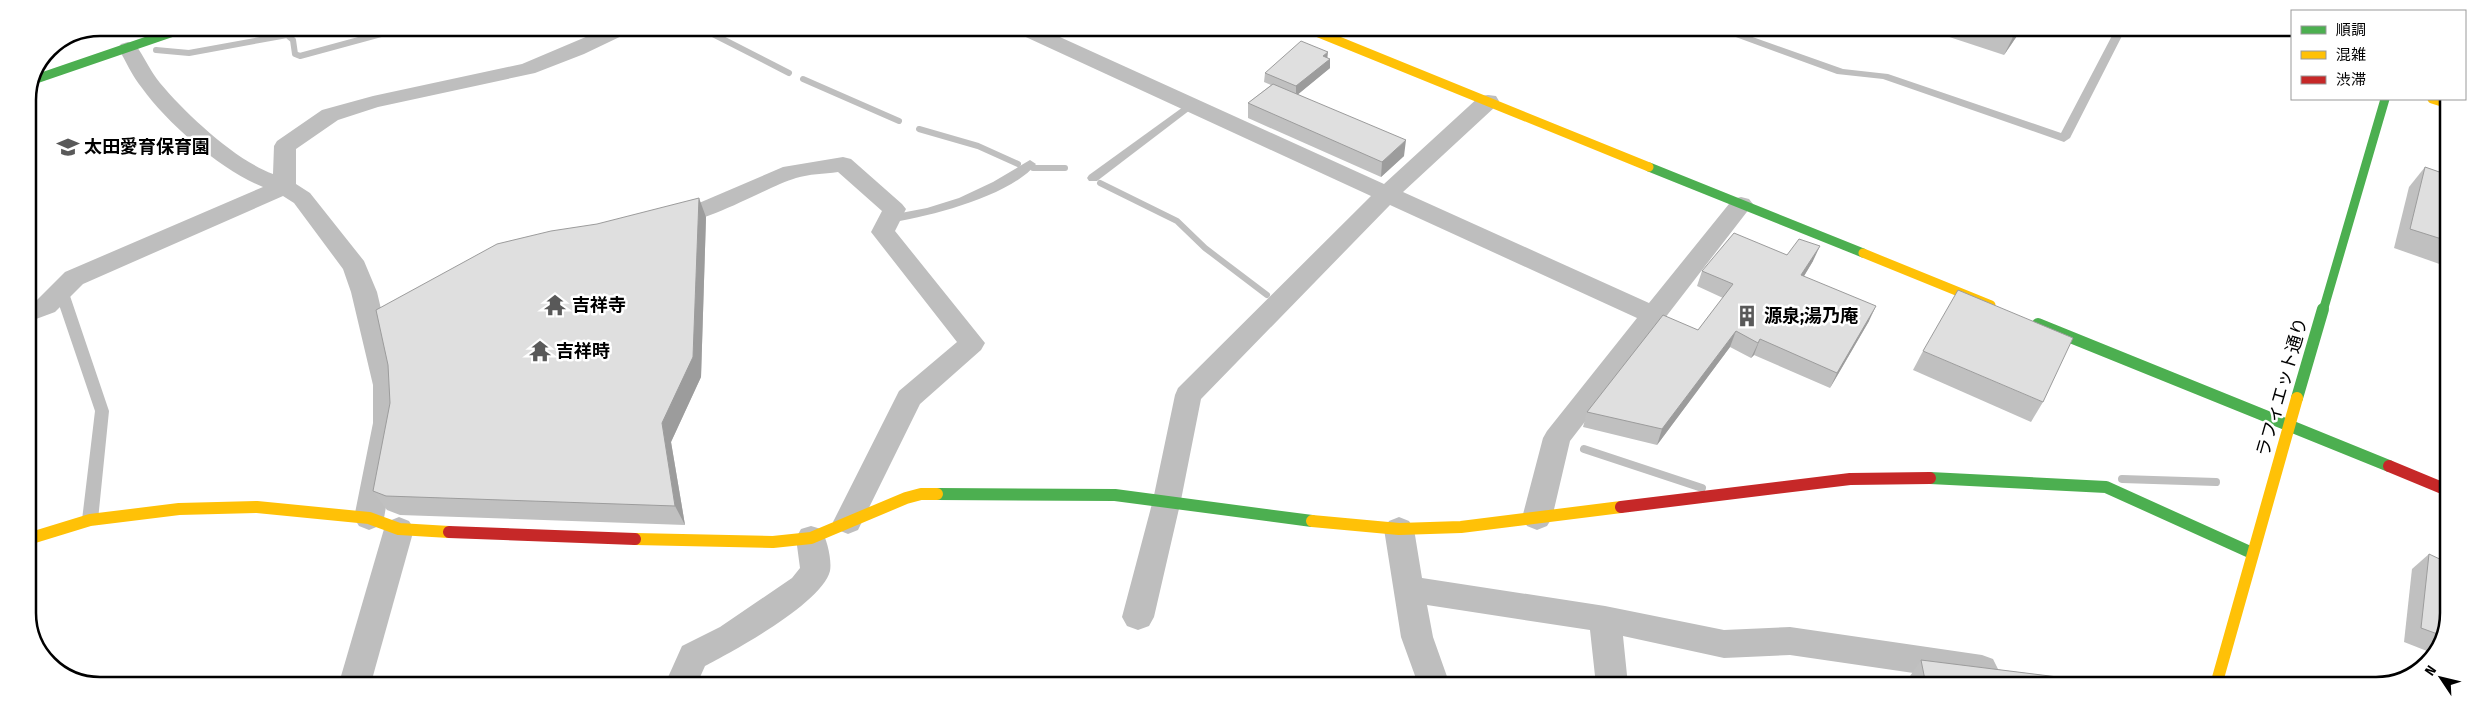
<svg xmlns="http://www.w3.org/2000/svg" width="2476" height="713" viewBox="0 0 2476 713" font-family="'Fira Sans Condensed','Noto Sans JP',sans-serif">
  <style>
    .lines { fill: none; stroke-linecap: round; stroke-linejoin: round }
    .stream-far1 { stroke: #bfbfbf; stroke-width: 6 }
    .stream { stroke: #bfbfbf; stroke-width: 8 }
    .lane { fill: #bebebe; fill-rule: evenodd }
    .street { fill: #bebebe; fill-rule: evenodd }
    .fast-far1 { stroke: #4caf50; stroke-width: 9 }
    .fast { stroke: #4caf50; stroke-width: 12 }
    .slow-far1 { stroke: #ffc107; stroke-width: 9 }
    .slow { stroke: #ffc107; stroke-width: 12 }
    .jam { stroke: #c62828; stroke-width: 12 }
    .wall { fill: #c0c0c0 }
    .shaded-wall { fill: #9c9c9c }
    .building { fill: #dfdfdf; stroke: #9c9c9c }
    .labels { text-anchor: middle; dominant-baseline: central; stroke-width: 5; stroke-linejoin: round; paint-order: stroke }
    .poi-label { font-size: 18px; font-weight: bold; fill: #000; stroke: #fff; text-anchor: start }
    .street-label { font-size: 18px; fill: #000; stroke: #fff }
    .rim { fill: none; stroke: #000; stroke-width: 2.5 }
  </style>
  <rect width="100%" height="100%" fill="#fff"/>
  <g class="lines">
    <!-- stream-far1 -->
    <g class="stream-far1">
      <polyline points="149,28 151,31"/>
      <polyline points="701,28 789,73"/>
      <polyline points="156,50 189,53 287,35 293,40 295,54 300,56 403,28"/>
      <polyline points="803,79 899,121"/>
      <polyline points="919,129 978,146 1018,164"/>
      <polyline points="1033,168 1065,168"/>
      <polyline points="1100,183 1177,221 1205,248 1267,295"/>
    </g>
    <!-- stream -->
    <g class="stream">
      <polyline points="1584,449 1702,488"/>
      <polyline points="2122,479 2216,482"/>
    </g>
    <!-- lane -->
    <g class="lane">
      <polygon points="1714,29 1730,29 1843,69 1888,74 2061,133 2115,30 2125,30 2070,138 2064,142 1883,79 1837,74"/>
      <polygon points="2276,30 2292,30 2292,36 2277,32"/>
      <polygon points="1190,102 1196,105 1194,107 1097,181 1089,181 1087,178 1089,175"/>
      <path d="M1030,160L1036,164C1011,196 928,217 889,223L883,219L885,216L927,208L959,198L993,182Z"/>
      <polygon points="61,286 68,290 109,411 98,520 95,524 90,526 85,524 82,520 95,411 54,290"/>
    </g>
    <!-- street -->
    <g class="street">
      <path d="M607,28H633L630,32L584,54L535,73L378,107L338,120L296,149V184L310,193L364,261L377,292L381,309L410,295L419,298L423,304L419,310L386,329L399,385L401,423L384,518L379,526L369,530L359,526L354,518L373,423V385L351,292L343,269L294,203L283,196L83,284L55,312L28,322V303L37,300L65,272L263,187C222,171 168,124 142,88C132,76 126,61 118,48L121,44L128,42L135,44C144,56 150,71 160,83C186,114 235,160 273,174L274,146L277,141L322,110L373,96L522,64Z"/>
      <polygon points="1012,28 1040,28 1384,184 1480,96 1488,95 1496,96 1499,101 1496,106 1403,192 1649,303 1733,199 1741,197 1749,199 1753,204 1570,441 1552,518 1547,526 1537,530 1527,526 1522,518 1543,438 1547,431 1637,318 1390,205 1201,399 1181,500 1154,617 1149,626 1138,630 1127,626 1122,617 1153,500 1175,395 1178,388 1371,196 1015,32"/>
      <path d="M843,157L851,159L902,204L906,209L895,231L985,343L981,350L920,404L858,530L848,534L838,530L833,522L899,391L957,342L871,232L882,211L838,172C824,174 809,174 796,178C763,188 694,232 662,223L658,218L662,213L699,203L783,167Z"/>
      <polygon points="399,517 409,521 414,529 371,683 339,683 384,529 389,521"/>
      <polygon points="1399,517 1409,521 1414,529 1422,578 1605,606 1724,630 1790,627 1982,655 1993,659 1998,669 1993,679 1982,683 1790,655 1724,658 1623,636 1628,685 1596,685 1590,630 1427,605 1433,637 1450,685 1418,684 1401,637 1384,529 1389,521"/>
      <path d="M811,526L821,529C827,539 832,560 830,571C822,603 734,651 705,666L697,684H665L682,646L720,627L792,578L800,568L796,538L801,529Z"/>
    </g>
    <!-- fast-far1 -->
    <g class="fast-far1">
      <polyline points="36,79 185,28"/>
      <polyline points="1649,167 1863,253"/>
      <polyline points="2323,311 2385,99"/>
    </g>
    <!-- fast -->
    <g class="fast">
      <polyline points="2038,324 2389,466"/>
      <polyline points="2297,398 2323,309"/>
      <polyline points="1930,478 2106,487 2252,553"/>
      <polyline points="937,494 1115,495 1312,521"/>
    </g>
    <!-- slow-far1 -->
    <g class="slow-far1">
      <polyline points="1309,29 1649,167"/>
      <polyline points="2432,99 2448,104"/>
      <polyline points="1863,253 1991,305"/>
    </g>
    <!-- slow -->
    <g class="slow">
      <polyline points="1312,521 1399,529 1461,527 1621,507"/>
      <polyline points="28,539 90,520 179,509 257,507 369,518 399,529 449,532"/>
      <polyline points="635,539 773,542 811,538 906,498 921,494 937,494"/>
      <polyline points="2216,685 2297,398"/>
    </g>
    <!-- jam -->
    <g class="jam">
      <polyline points="2389,466 2447,490"/>
      <polyline points="1621,507 1850,479 1930,478"/>
      <polyline points="449,532 635,539"/>
    </g>
  </g>
  <!-- wall -->
  <g class="wall">
    <polygon points="1925,29 2021,30 2004,55"/>
    <polygon points="1327,57 1330,68 1298,94 1404,156 1381,177 1248,118 1248,103 1271,85 1264,82 1265,73"/>
    <polygon points="2425,167 2448,175 2448,267 2394,248 2409,187"/>
    <polygon points="706,217 701,377 671,442 685,525 400,515 387,510 373,491 390,403"/>
    <polygon points="1787,255 1813,261 1804,276 1869,321 1830,388 1754,355 1751,358 1730,347 1657,445 1583,427 1587,412 1698,330 1723,298 1697,286 1702,271"/>
    <polygon points="1923,351 2043,402 2031,422 1913,370"/>
    <polygon points="2429,554 2446,631 2432,653 2404,642 2412,569"/>
    <polygon points="1921,660 2122,685 1909,685 1908,679"/>
  </g>
  <!-- shaded-wall -->
  <g class="shaded-wall">
    <polygon points="2018,30 2021,30 2004,55 2013,37"/>
    <polygon points="1328,52 1327,61 1330,59 1330,68 1296,96 1296,86 1323,56"/>
    <polygon points="1406,140 1404,156 1381,177 1382,162"/>
    <polygon points="699,198 706,217 701,377 671,442 685,525 675,506 662,423"/>
    <polygon points="1820,246 1813,261 1795,291 1801,275"/>
    <polygon points="1876,306 1869,321 1830,388 1837,373"/>
    <polygon points="1736,331 1730,347 1657,445 1662,429"/>
    <polygon points="1760,339 1754,355 1751,358 1758,343"/>
  </g>
  <!-- building -->
  <g class="building">
    <polygon points="1991,29 2018,30 2013,37"/>
    <polygon points="1301,41 1328,52 1323,56 1330,59 1296,86 1265,73"/>
    <polygon points="1273,84 1406,140 1382,162 1248,103"/>
    <polygon points="2425,167 2448,175 2448,241 2410,229"/>
    <polygon points="699,198 693,357 662,423 675,506 386,496 373,491 390,403 388,365 376,310 497,244 551,231 597,224"/>
    <polygon points="1734,233 1787,255 1799,239 1820,246 1801,275 1876,306 1837,373 1760,339 1758,343 1736,331 1662,429 1587,412 1663,315 1698,330 1733,284 1702,271"/>
    <polygon points="1958,290 2073,338 2043,402 1923,351"/>
    <polygon points="2429,554 2446,562 2446,631 2443,636 2421,628"/>
    <polygon points="1921,660 2122,685 1926,685"/>
  </g>
  <!-- icons -->
  <defs>
    <g id="school-bare" transform="scale(1.725)"><path d="M0-5L7-2L0 1L-7-2ZM-4 1L0 2.5L4 1V4Q0 6-4 4Z" fill="#595959" stroke="#fff" stroke-width="2.5" paint-order="stroke"/></g>
    <g id="temple-bare" transform="scale(1.725)"><path d="M0-6L5-2H3V0L6.5 2.5H4V6H1.5V3h-3V6H-4V2.5H-6.5L-3 0V-2H-5Z" fill="#595959" stroke="#fff" stroke-width="2.5" paint-order="stroke"/></g>
    <g id="building-bare" transform="scale(1.725)"><path d="M-4-6H4V6H1V3H-1V6H-4ZM-2.5-4.3h1.7v1.8h-1.7ZM.8-4.3h1.7v1.8H.8ZM-2.5-1h1.7V.8h-1.7ZM.8-1h1.7V.8H.8Z" fill="#595959" stroke="#fff" stroke-width="2.5" paint-order="stroke"/></g>
  </defs>
  <g fill-rule="evenodd">
    <use href="#school-bare" x="68" y="147"/>
    <use href="#temple-bare" x="555" y="305"/>
    <use href="#building-bare" x="1747" y="316"/>
    <use href="#temple-bare" x="540" y="351"/>
  </g>
  <g class="labels">
    <!-- poi labels -->
    <g class="poi-label">
      <text x="84" y="147">太田愛育保育園</text>
      <text x="572" y="305">吉祥寺</text>
      <text x="1764" y="316">源泉;湯乃庵</text>
      <text x="556" y="351">吉祥時</text>
    </g>
    <!-- street labels -->
    <g class="street-label">
      <text transform="translate(2282 387) rotate(-74)">ラフィエット通り</text>
    </g>
  </g>
  <!-- crop -->
  <path d="M0 0H2476V713H0ZM100 36H2376A64 64 0 0 1 2440 100V613A64 64 0 0 1 2376 677H100A64 64 0 0 1 36 613V100A64 64 0 0 1 100 36Z" fill="#fff" fill-rule="evenodd"/>
  <path class="rim" d="M100 36H2376A64 64 0 0 1 2440 100V613A64 64 0 0 1 2376 677H100A64 64 0 0 1 36 613V100A64 64 0 0 1 100 36Z"/>
  <!-- legend -->
  <rect x="2291" y="10" width="175" height="90" fill="#ffffff" stroke="#999999"/>
  <rect x="2301" y="26" width="25" height="8" fill="#4caf50" stroke="#999999"/>
  <text x="2336" y="35" font-size="15" fill="#000000">順調</text>
  <rect x="2301" y="51" width="25" height="8" fill="#ffc107" stroke="#999999"/>
  <text x="2336" y="60" font-size="15" fill="#000000">混雑</text>
  <rect x="2301" y="76" width="25" height="8" fill="#c62828" stroke="#999999"/>
  <text x="2336" y="85" font-size="15" fill="#000000">渋滞</text>
  <!-- north arrow -->
  <g transform="translate(2441 678) rotate(305)" stroke="#ffffff" stroke-width="4" paint-order="stroke">
  <path d="M0-4L9 19L0 12L-9 19Z" fill="#000000"/>
  <text y="-8" font-size="14" font-weight="bold" text-anchor="middle" fill="#000000">N</text>
  </g>
</svg>
